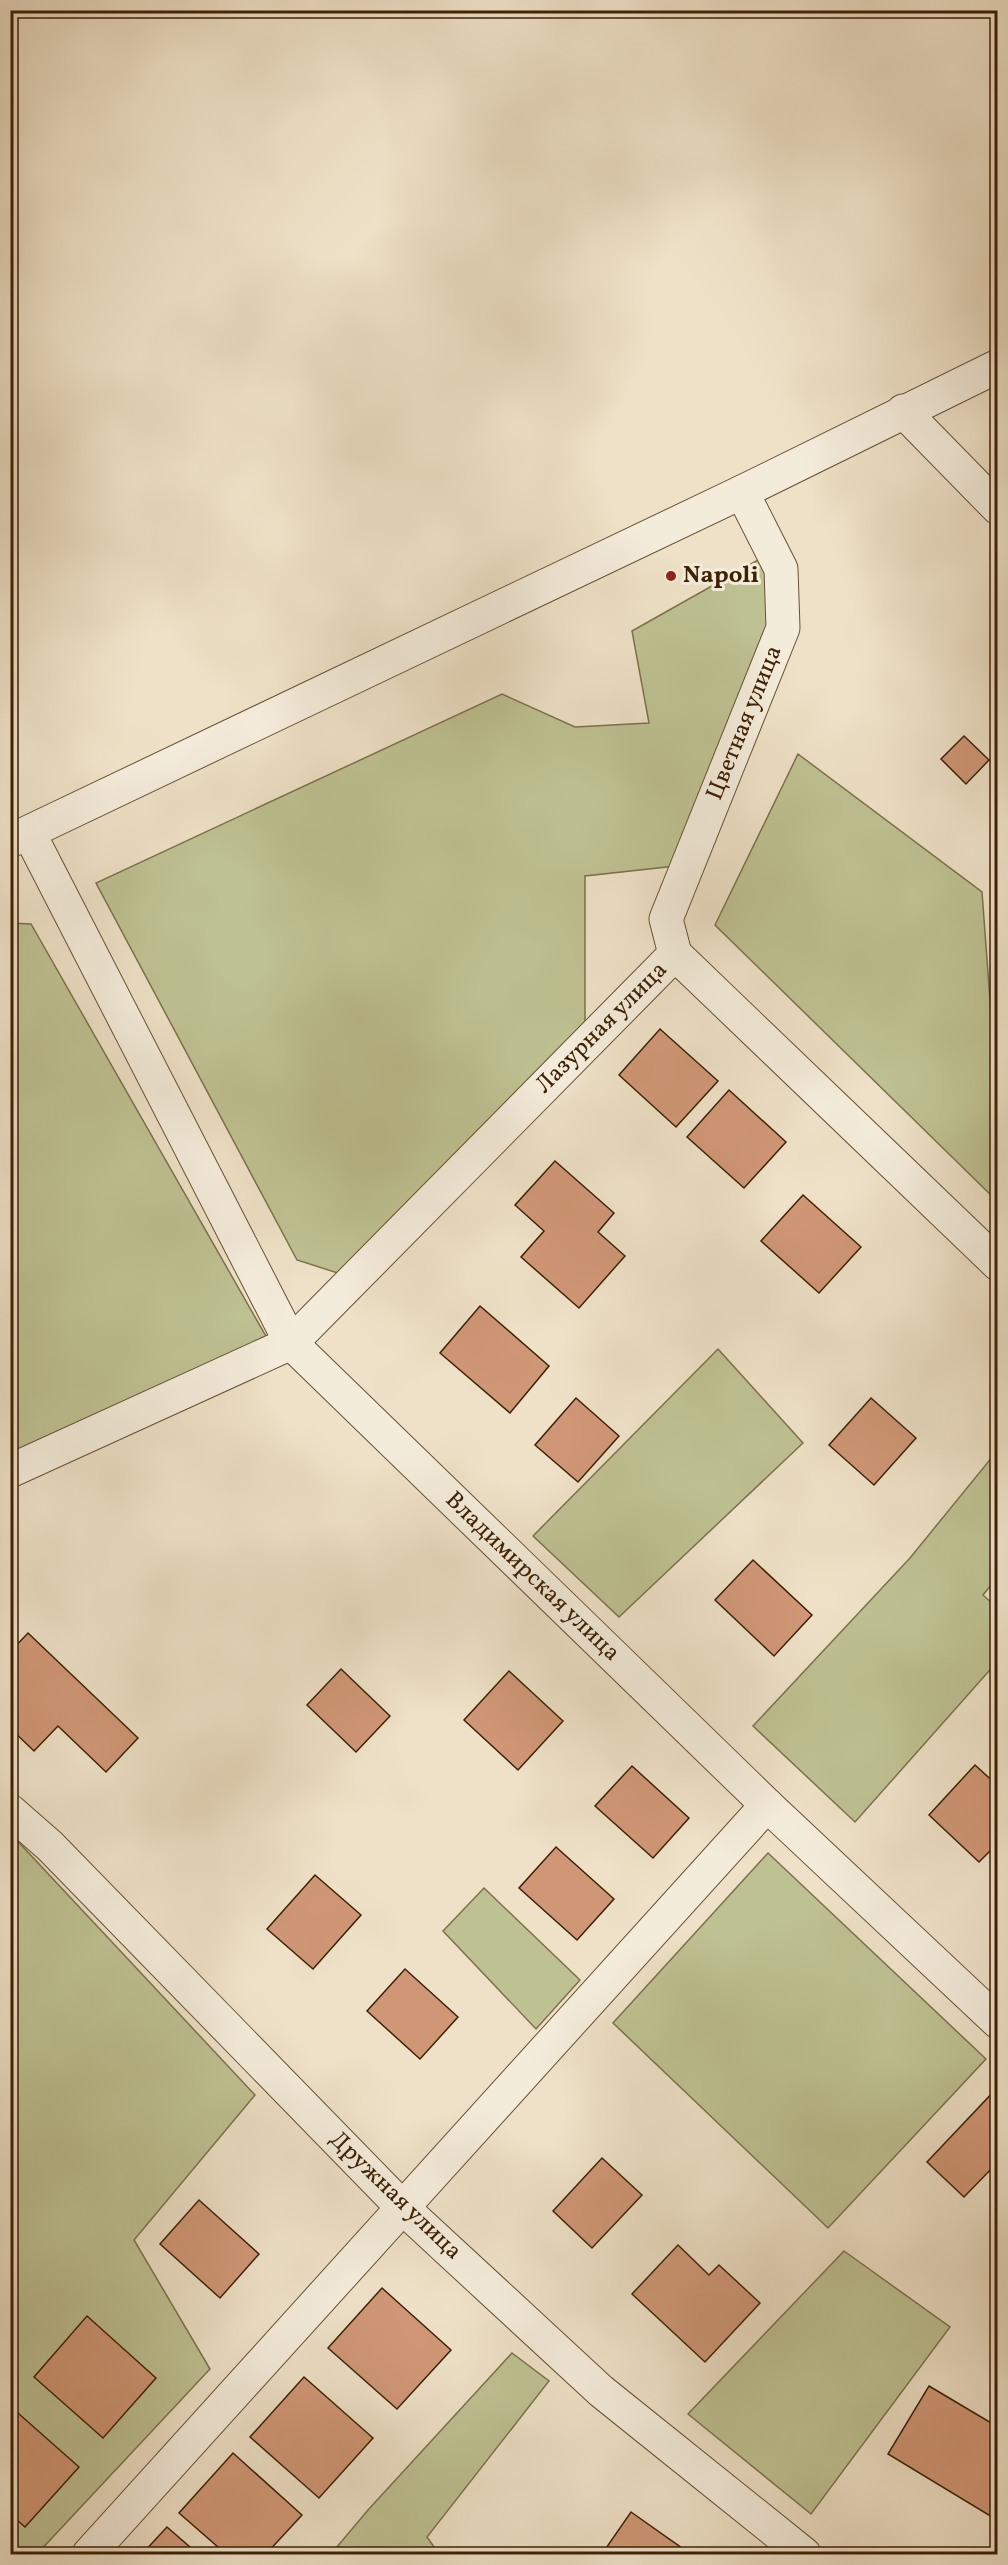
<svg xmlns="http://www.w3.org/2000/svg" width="1008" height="2565" viewBox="0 0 1008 2565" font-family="Vollkorn,serif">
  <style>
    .green { fill: #bec192; stroke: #7d714b; stroke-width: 1.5 }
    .building { fill: #d09776; stroke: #3c2104; stroke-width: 1.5 }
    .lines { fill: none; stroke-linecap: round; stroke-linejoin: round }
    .minor-casing { stroke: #685135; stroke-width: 35 }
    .tertiary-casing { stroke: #685135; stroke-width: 35 }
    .minor { stroke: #f4ecdb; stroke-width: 33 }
    .tertiary { stroke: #f4ecdb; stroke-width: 33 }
    .poi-dot { fill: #8f2418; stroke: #f4ecdb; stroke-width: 2 }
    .labels { text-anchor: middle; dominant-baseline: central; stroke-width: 6; stroke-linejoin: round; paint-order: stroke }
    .poi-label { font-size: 24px; font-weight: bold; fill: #3c2104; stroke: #f4ecdb; text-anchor: start }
    .street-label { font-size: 24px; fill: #3c2104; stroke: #f4ecdb }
  </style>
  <rect width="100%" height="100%" fill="#eee1c7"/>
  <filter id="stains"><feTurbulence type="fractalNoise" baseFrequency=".00333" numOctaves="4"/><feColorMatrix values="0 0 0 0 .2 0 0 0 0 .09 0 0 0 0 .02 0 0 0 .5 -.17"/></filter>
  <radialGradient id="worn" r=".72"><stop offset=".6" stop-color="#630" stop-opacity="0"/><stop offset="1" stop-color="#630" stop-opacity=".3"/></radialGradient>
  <!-- green -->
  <g class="green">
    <polygon points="767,555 779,635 676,866 585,876 585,1023 344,1275 297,1260 96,883 502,694 575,727 649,723 632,631"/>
    <polygon points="798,754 982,892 991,1014 997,1012 997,1201 715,925"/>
    <polygon points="10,923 31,924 271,1345 10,1456"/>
    <polygon points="718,1349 803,1443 619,1617 533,1536"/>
    <polygon points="997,1451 997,1578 983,1595 997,1608 997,1662 855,1822 753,1726 910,1558"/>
    <polygon points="10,1833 255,2095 134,2240 210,2369 37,2554 10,2554"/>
    <polygon points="768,1853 986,2059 828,2228 613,2023"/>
    <polygon points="484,1888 580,1980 536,2029 443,1931"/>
    <polygon points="844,2251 950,2327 811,2514 688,2414"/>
    <polygon points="512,2353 549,2381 427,2537 439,2554 331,2554 368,2510"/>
  </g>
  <!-- building -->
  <g class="building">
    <polygon points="964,736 989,760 966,784 941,759"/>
    <polygon points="660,1029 718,1081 676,1127 619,1075"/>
    <polygon points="729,1090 786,1142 744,1188 687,1137"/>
    <polygon points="555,1161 614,1213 598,1232 625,1256 579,1308 521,1257 544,1231 515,1205"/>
    <polygon points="803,1195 861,1247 819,1293 761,1241"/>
    <polygon points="480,1306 549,1366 510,1413 440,1353"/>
    <polygon points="576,1398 619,1436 578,1482 535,1445"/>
    <polygon points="871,1398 916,1438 874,1485 829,1445"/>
    <polygon points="753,1560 812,1615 774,1656 715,1600"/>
    <polygon points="28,1633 138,1738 106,1772 58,1726 34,1751 10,1728 10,1652"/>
    <polygon points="341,1669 390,1716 356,1752 307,1705"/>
    <polygon points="509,1671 563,1721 518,1770 464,1720"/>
    <polygon points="975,1765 998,1786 998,1843 979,1862 929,1815"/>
    <polygon points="632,1766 689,1818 653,1858 595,1806"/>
    <polygon points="556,1847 614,1899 577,1940 519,1888"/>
    <polygon points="315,1875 361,1915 313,1969 267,1929"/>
    <polygon points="405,1969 458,2017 420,2059 367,2011"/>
    <polygon points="998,2087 998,2162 964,2197 927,2162"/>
    <polygon points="602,2158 642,2195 592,2248 553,2211"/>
    <polygon points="199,2200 259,2254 220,2298 160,2244"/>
    <polygon points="678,2245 709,2275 719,2265 760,2303 705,2362 632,2294"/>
    <polygon points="382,2288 451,2350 397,2409 328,2348"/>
    <polygon points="87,2316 156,2378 103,2438 34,2377"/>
    <polygon points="304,2377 373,2438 319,2498 250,2437"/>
    <polygon points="929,2386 998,2427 998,2508 992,2517 888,2454"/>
    <polygon points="10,2406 79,2467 25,2527 10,2514"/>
    <polygon points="233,2453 302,2515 266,2554 226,2554 179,2513"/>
    <polygon points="631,2512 682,2548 677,2554 602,2554"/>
    <polygon points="167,2527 198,2554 142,2554"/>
  </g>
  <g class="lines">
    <!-- minor casing -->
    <g class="minor-casing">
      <g id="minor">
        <polyline points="903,411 998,508"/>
        <polyline points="29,833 291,1343 767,1805 998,2022"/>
        <polyline points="675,954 666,919 783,628 781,569 742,492"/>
        <polyline points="10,1471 291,1343 675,954 998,1264"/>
        <polyline points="10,1811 50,1846 403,2208 601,2391 804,2554"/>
        <polyline points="89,2554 767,1805"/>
      </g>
    </g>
    <!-- tertiary casing -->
    <g class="tertiary-casing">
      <polyline id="tertiary" points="10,841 742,492 998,366"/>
    </g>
    <!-- minor -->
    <use href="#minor" class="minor"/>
    <!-- tertiary -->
    <use href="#tertiary" class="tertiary"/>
  </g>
  <!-- markers -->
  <circle class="poi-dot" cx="671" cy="576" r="6"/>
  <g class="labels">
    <!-- poi labels -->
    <g class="poi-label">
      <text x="683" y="576">Napoli</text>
    </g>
    <!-- street labels -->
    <g class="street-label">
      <text transform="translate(745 723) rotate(-68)">Цветная улица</text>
      <text transform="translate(602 1028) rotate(-45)">Лазурная улица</text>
      <text transform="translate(532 1577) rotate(44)">Владимирская улица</text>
      <text transform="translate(395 2196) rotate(44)">Дружная улица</text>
    </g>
  </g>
  <!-- margin -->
  <rect width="1008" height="2565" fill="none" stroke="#eee1c7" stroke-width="36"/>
  <rect x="12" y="12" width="984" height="2541" fill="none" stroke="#3c2104" stroke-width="3"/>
  <rect x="18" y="18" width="972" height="2529" fill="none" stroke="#3c2104" stroke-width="1.5"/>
  <rect width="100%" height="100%" filter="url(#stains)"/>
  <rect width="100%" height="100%" fill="url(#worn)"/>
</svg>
